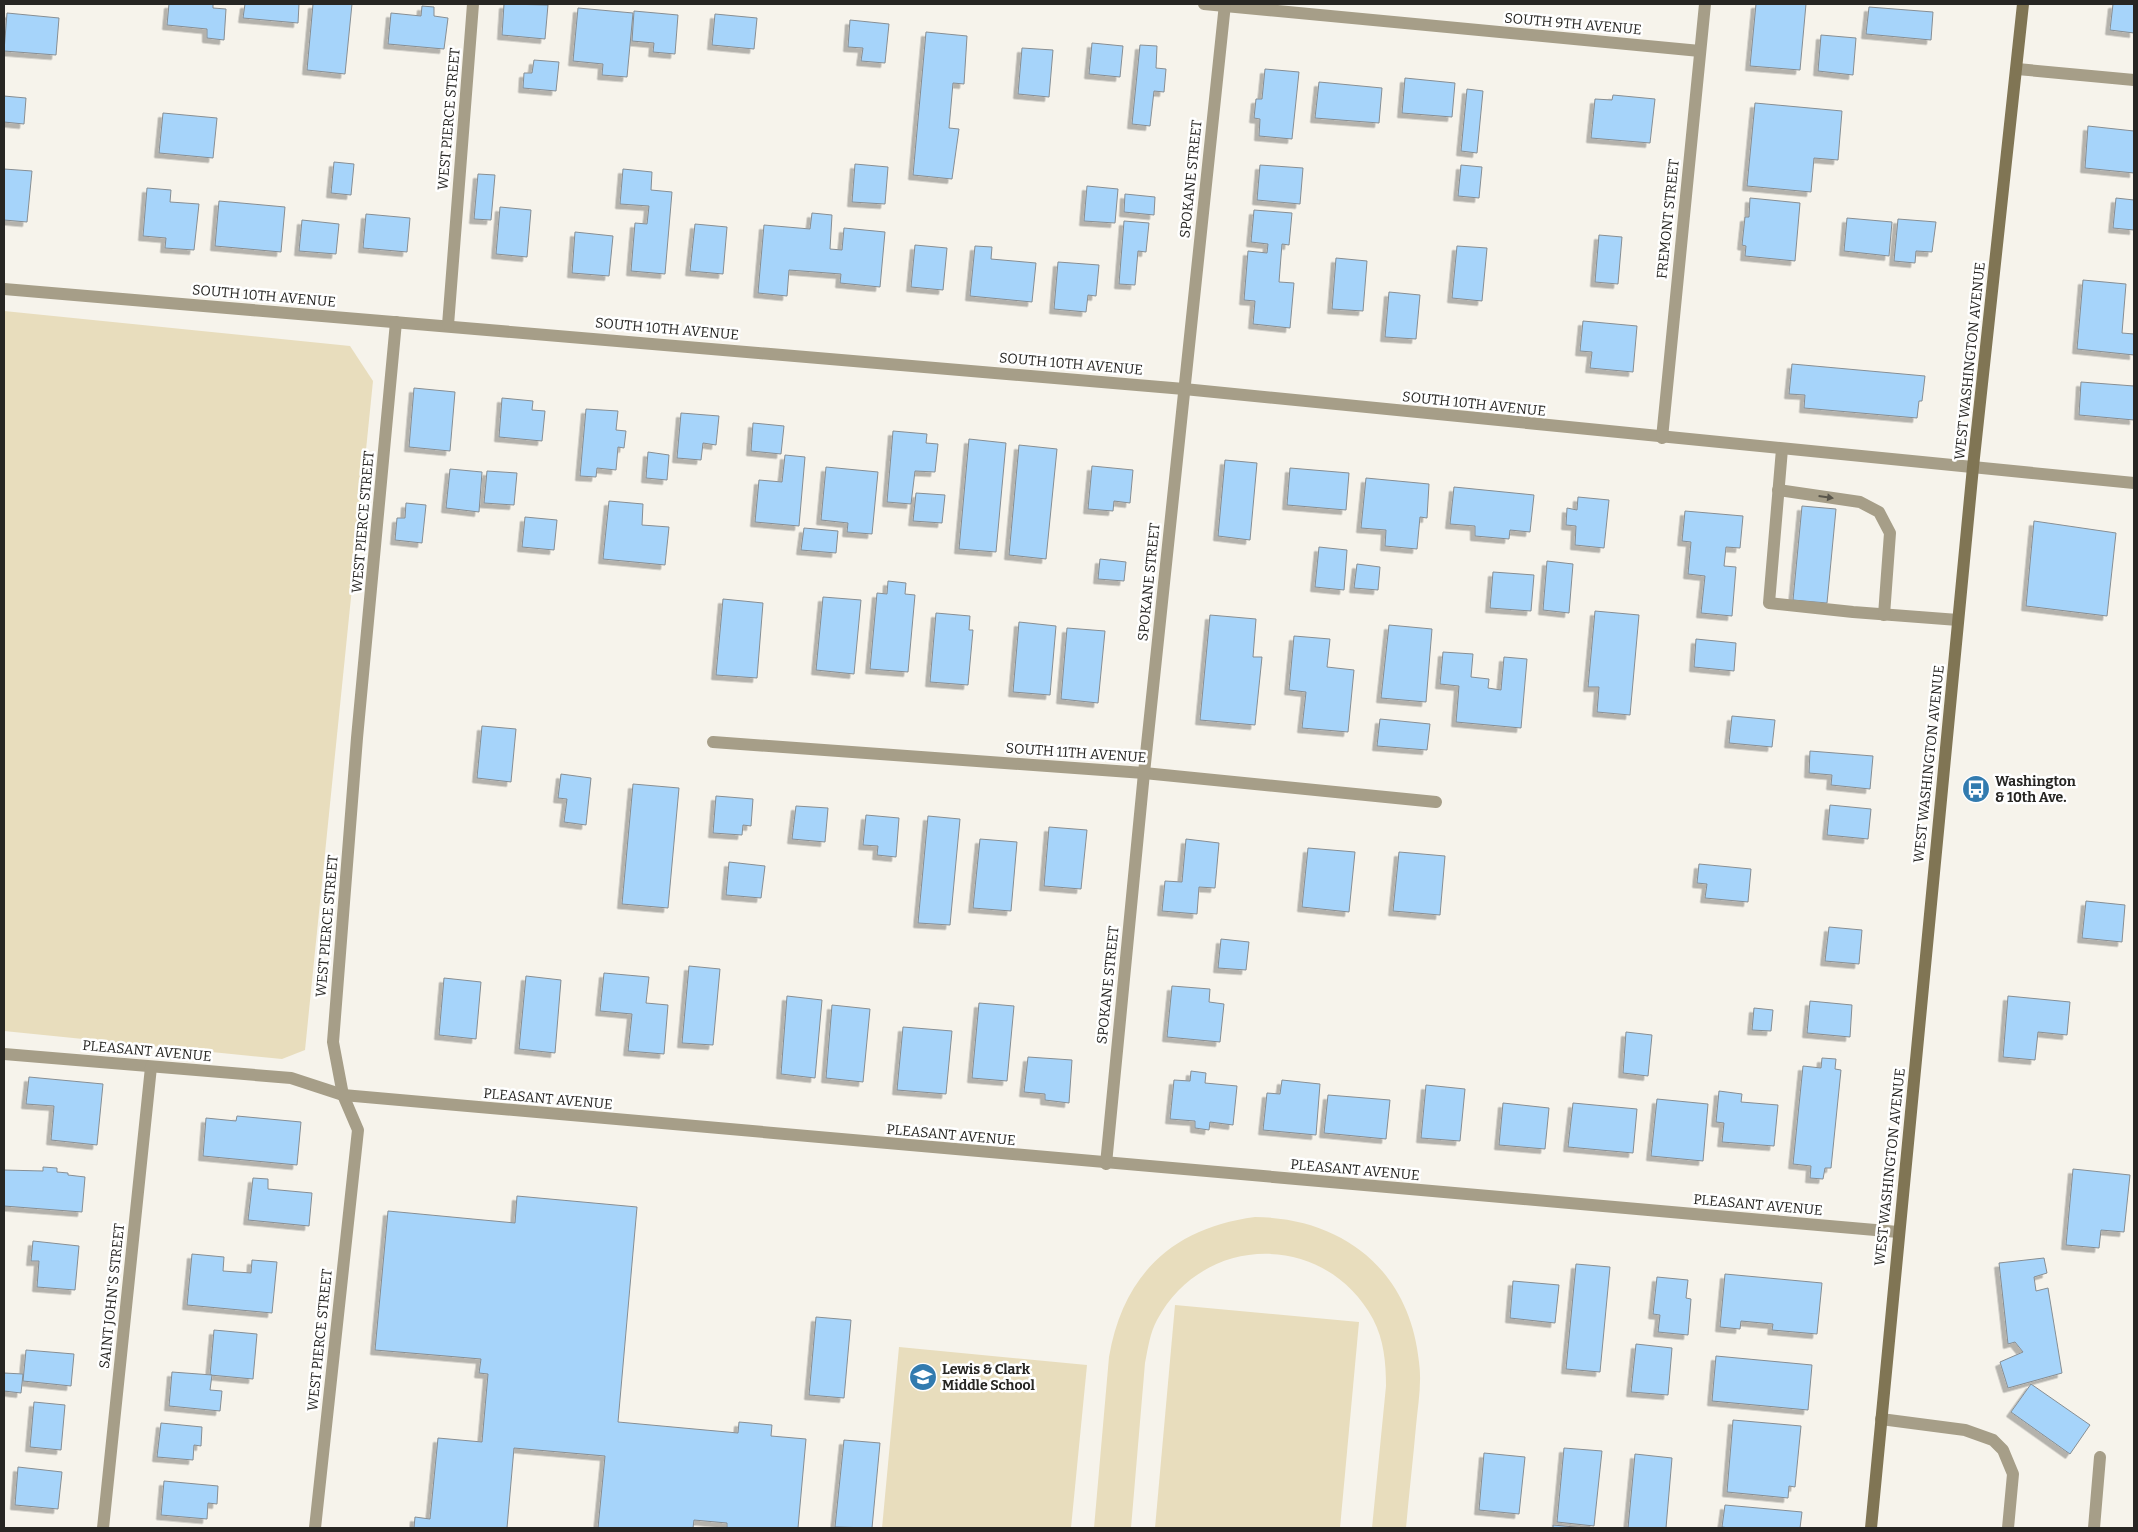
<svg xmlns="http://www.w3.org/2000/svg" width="2138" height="1532" viewBox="0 0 2138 1532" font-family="Bitter,serif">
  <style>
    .green { fill: #e8ddbd }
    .building { fill: #a6d4fa; stroke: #878e93; filter: url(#shadow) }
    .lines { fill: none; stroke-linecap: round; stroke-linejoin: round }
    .service { stroke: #a69e88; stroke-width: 12 }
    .minor { stroke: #a69e88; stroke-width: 12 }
    .secondary { stroke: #807554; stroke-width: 12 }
    .oneway { fill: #5a564b }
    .labels { text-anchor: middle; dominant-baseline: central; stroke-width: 5; stroke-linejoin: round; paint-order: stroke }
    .street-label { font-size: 14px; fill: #272623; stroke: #fff }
    .poi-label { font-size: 14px; font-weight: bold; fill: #272623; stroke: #fff; text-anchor: start }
  </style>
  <defs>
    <filter id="shadow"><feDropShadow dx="-4.5" dy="4.5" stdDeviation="0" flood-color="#0004"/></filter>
  </defs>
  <rect width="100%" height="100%" fill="#f6f3eb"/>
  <!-- green -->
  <g class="green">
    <polygon points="4,311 350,346 373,381 305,1050 282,1059 4,1031"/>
    <path d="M1255,1217C1344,1218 1410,1271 1419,1362C1422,1383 1418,1405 1416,1426C1413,1460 1409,1494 1406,1528H1372L1386,1386C1386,1363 1384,1340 1373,1319C1326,1232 1204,1232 1157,1320C1150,1333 1148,1348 1145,1363L1131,1528H1094L1109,1357C1123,1275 1172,1228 1255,1217Z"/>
    <polygon points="1175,1305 1359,1322 1340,1528 1155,1528"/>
    <polygon points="899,1347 1087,1365 1071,1528 882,1528"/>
  </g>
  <!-- building -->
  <g class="building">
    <polygon points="169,4 213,4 213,8 226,9 224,40 207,38 207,29 167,25"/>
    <polygon points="245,4 299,4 298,23 243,18"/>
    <polygon points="313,4 352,4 345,74 307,70"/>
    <polygon points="504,4 548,5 545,39 502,35"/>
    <polygon points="1756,4 1806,4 1800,70 1750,66"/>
    <polygon points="2113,4 2134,4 2134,33 2110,30"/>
    <polygon points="422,6 434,7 434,16 448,18 444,49 388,44 391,13 421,16"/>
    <polygon points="1869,7 1933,12 1931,40 1866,34"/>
    <polygon points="578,8 633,13 627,77 602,75 603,64 573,61"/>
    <polygon points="634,11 678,15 675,54 653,52 654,43 632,41"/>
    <polygon points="7,13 59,18 56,55 4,51"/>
    <polygon points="715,14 757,18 754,49 712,45"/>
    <polygon points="850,20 889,24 885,63 861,61 863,48 848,47"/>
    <polygon points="926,32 967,36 964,84 953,83 949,128 959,129 952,179 913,175"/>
    <polygon points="1821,35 1856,38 1853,75 1818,71"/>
    <polygon points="1092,43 1123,46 1120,77 1089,74"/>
    <polygon points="1140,45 1157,46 1156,68 1166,69 1164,92 1154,91 1150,126 1132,124"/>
    <polygon points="1022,48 1053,50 1049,97 1018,94"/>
    <polygon points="534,60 559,62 556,91 523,88 524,73 532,73"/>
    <polygon points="1265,69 1299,72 1292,139 1259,136 1260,119 1254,118 1256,99 1262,99"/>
    <polygon points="1405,78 1455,83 1452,117 1402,113"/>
    <polygon points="1319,82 1382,88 1379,123 1315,118"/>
    <polygon points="1467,89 1483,91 1477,153 1461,151"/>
    <polygon points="1613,95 1655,99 1650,143 1591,138 1595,99 1612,100"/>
    <polygon points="4,96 26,98 24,124 4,122"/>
    <polygon points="1755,103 1842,111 1838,160 1814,158 1811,192 1747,186"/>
    <polygon points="163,113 217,118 213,158 159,153"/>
    <polygon points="2088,126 2134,131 2134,173 2085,168"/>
    <polygon points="334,162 354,164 351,195 331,193"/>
    <polygon points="855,164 888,167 885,204 852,202"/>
    <polygon points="1260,165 1303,168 1300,204 1257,200"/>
    <polygon points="1461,165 1482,167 1479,198 1458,196"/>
    <polygon points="4,169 32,171 27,222 4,220"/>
    <polygon points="623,169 652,172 651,190 672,192 665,274 631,271 635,223 647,224 649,206 620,204"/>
    <polygon points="478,174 495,175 491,220 474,219"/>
    <polygon points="1087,186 1118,189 1115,223 1084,221"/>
    <polygon points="147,188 171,190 170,202 199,204 194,250 165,248 166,238 143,236"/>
    <polygon points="1125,194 1155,197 1154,215 1124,212"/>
    <polygon points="1750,198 1800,203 1795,261 1745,256 1746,246 1742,245 1745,217 1749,217"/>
    <polygon points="2116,198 2134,200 2134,230 2113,228"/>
    <polygon points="219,201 285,207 281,252 215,246"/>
    <polygon points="500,207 531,210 527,257 496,254"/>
    <polygon points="1254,210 1292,213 1289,245 1282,244 1279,282 1294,283 1290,328 1253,324 1255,301 1244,300 1248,251 1267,253 1268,244 1251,242"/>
    <polygon points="812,213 832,215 830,249 842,250 844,228 885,232 880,287 840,283 841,274 789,270 787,296 758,293 764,225 810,229"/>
    <polygon points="366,214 410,218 407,252 363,248"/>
    <polygon points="1847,218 1892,222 1889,256 1844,251"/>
    <polygon points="1898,219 1936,222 1932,252 1916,251 1915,263 1894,261"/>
    <polygon points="302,220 339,224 336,254 299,251"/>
    <polygon points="1124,221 1149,223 1146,252 1138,251 1135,285 1119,284"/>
    <polygon points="695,224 727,227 723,274 690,271"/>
    <polygon points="575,232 613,236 609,276 572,273"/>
    <polygon points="1599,235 1622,237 1618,284 1595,282"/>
    <polygon points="915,245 947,248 943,290 911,287"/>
    <polygon points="975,246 992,247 991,259 1036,263 1032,302 970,296"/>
    <polygon points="1457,246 1487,248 1482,301 1452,298"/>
    <polygon points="1336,258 1367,261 1363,311 1332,309"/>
    <polygon points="1058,262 1099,265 1096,296 1088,295 1086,312 1054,309"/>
    <polygon points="2083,280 2126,284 2122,333 2134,334 2134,355 2077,349"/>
    <polygon points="1389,292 1420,295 1416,339 1385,337"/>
    <polygon points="1583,321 1637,326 1633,372 1590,368 1592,352 1580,351"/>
    <polygon points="1792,364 1925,376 1922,401 1919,401 1917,418 1804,408 1805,395 1789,394"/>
    <polygon points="2081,382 2134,386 2134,420 2079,415"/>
    <polygon points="414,388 455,392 450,451 409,447"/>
    <polygon points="502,398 533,401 532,410 545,411 542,441 499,437"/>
    <polygon points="586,409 618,411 616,430 626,431 624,448 618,447 616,470 597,468 596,477 580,476"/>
    <polygon points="681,413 719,416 716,445 703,443 701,460 677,458"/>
    <polygon points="753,423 784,426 781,454 751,451"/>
    <polygon points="893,431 927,434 926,443 938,444 935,472 915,471 911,504 887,502"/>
    <polygon points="969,439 1006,443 996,552 959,549"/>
    <polygon points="1019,445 1057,449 1046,559 1009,555"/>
    <polygon points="648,452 669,455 667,480 646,478"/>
    <polygon points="785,455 805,457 799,526 755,522 759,480 782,482"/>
    <polygon points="1225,460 1257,463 1250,540 1218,536"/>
    <polygon points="1092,466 1133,470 1130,503 1114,501 1113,511 1088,509"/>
    <polygon points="826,467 878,472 872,534 847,532 848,523 821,520"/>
    <polygon points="1290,468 1349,473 1346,510 1287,505"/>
    <polygon points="450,469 482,472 479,512 446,508"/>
    <polygon points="487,471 517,473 514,505 484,503"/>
    <polygon points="1366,478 1429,484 1427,518 1420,517 1417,549 1385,546 1386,530 1361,528"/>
    <polygon points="1454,487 1534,495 1530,532 1510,530 1509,539 1475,536 1475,526 1450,524"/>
    <polygon points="916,493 945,495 942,523 913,521"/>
    <polygon points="1578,497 1609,500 1604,548 1575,545 1576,526 1566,525 1567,508 1577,510"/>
    <polygon points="609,501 643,504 642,525 669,527 665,565 603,559"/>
    <polygon points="406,503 426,505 422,543 395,540 397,518 405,518"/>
    <polygon points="1802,506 1836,509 1827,603 1793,600"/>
    <polygon points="1685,511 1743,516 1740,548 1726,547 1724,566 1736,567 1732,616 1701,613 1705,576 1688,574 1691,542 1682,541"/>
    <polygon points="525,517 557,520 554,550 522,547"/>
    <polygon points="2034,521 2116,533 2107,616 2026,606"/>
    <polygon points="804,528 838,531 836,553 801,550"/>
    <polygon points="1319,547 1347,550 1344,590 1315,587"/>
    <polygon points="1100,559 1126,562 1124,581 1098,579"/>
    <polygon points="1547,561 1573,564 1569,613 1543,610"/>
    <polygon points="1357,564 1380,567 1378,590 1354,588"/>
    <polygon points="1493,572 1534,575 1531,611 1490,608"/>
    <polygon points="888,581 906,583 905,594 915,595 908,672 870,669 877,593 887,594"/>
    <polygon points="823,597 861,600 854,674 816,670"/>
    <polygon points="723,599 763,603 757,678 716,675"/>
    <polygon points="1595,611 1639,615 1630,715 1597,712 1599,687 1588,687"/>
    <polygon points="936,613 970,616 969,630 973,630 968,685 930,682"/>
    <polygon points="1210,615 1256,619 1253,657 1262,657 1255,725 1200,720"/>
    <polygon points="1019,622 1056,626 1050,695 1013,692"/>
    <polygon points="1389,625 1432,629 1426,702 1381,698"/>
    <polygon points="1067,628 1105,631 1098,703 1061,699"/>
    <polygon points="1294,636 1330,639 1327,667 1354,670 1348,732 1302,728 1306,692 1289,690"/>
    <polygon points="1696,639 1736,643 1734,671 1694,667"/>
    <polygon points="1443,652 1473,654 1471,677 1489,679 1488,688 1501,690 1504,657 1527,659 1521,728 1456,722 1459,686 1440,684"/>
    <polygon points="1732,716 1775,720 1772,747 1729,743"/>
    <polygon points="1380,719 1430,724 1427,750 1377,746"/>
    <polygon points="482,726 516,729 511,782 477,778"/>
    <polygon points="1810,751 1873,756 1870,789 1831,785 1832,775 1809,773"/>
    <polygon points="561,774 591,778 586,825 564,822 567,799 558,798"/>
    <polygon points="633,784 679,788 668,908 622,904"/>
    <polygon points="716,796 753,799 751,826 743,825 742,835 713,833"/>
    <polygon points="1830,805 1871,809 1868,839 1827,835"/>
    <polygon points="796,806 828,808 825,842 792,839"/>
    <polygon points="866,815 899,818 896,857 877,855 878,846 863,845"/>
    <polygon points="928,816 960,819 950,925 918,923"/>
    <polygon points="1049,827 1087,830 1081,889 1044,886"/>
    <polygon points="980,839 1017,842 1011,911 973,908"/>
    <polygon points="1186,839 1219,843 1215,888 1199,887 1197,914 1162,911 1165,881 1182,882"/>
    <polygon points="1308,848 1355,852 1349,912 1302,907"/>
    <polygon points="1399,852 1445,856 1440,915 1393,911"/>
    <polygon points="729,862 765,866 761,898 726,895"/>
    <polygon points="1699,864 1751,869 1748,902 1705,898 1707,884 1697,883"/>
    <polygon points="2086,901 2125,905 2122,942 2082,938"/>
    <polygon points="1829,927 1862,930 1859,964 1825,961"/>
    <polygon points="1221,939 1249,942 1246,970 1218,968"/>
    <polygon points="689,966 720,969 713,1045 682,1043"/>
    <polygon points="604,973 649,977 646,1003 668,1005 664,1054 628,1051 632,1014 600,1011"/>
    <polygon points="526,976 561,980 555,1053 519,1049"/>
    <polygon points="444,978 481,982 476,1039 439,1035"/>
    <polygon points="1172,986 1210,989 1209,1002 1224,1004 1220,1042 1167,1037"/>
    <polygon points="787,996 822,1000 815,1078 781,1074"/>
    <polygon points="2008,996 2070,1002 2067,1035 2038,1032 2035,1060 2003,1057"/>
    <polygon points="1810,1001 1852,1005 1850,1037 1807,1033"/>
    <polygon points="979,1003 1014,1006 1007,1081 972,1078"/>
    <polygon points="832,1005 870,1009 863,1082 826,1078"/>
    <polygon points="1754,1008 1773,1010 1771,1031 1752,1030"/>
    <polygon points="903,1027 952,1031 946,1094 897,1090"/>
    <polygon points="1626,1032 1652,1035 1648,1076 1623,1073"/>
    <polygon points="1028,1057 1072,1060 1069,1103 1045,1100 1045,1094 1024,1092"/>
    <polygon points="1822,1058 1836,1059 1835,1069 1841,1070 1831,1168 1825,1168 1823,1179 1810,1178 1811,1166 1793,1164 1803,1066 1821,1068"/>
    <polygon points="1191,1071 1206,1073 1205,1083 1237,1086 1233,1125 1210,1122 1209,1130 1195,1128 1195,1121 1170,1119 1174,1080 1190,1081"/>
    <polygon points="29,1077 103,1084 97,1145 51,1140 54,1106 26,1104"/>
    <polygon points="1282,1080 1320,1084 1316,1135 1263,1130 1267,1093 1280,1094"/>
    <polygon points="1426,1085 1465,1089 1460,1141 1421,1138"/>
    <polygon points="1719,1091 1742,1094 1741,1102 1778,1105 1774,1146 1722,1142 1724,1123 1716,1122"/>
    <polygon points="1328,1095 1390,1100 1386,1139 1324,1133"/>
    <polygon points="1657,1099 1708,1104 1703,1161 1651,1156"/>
    <polygon points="1503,1103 1549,1108 1545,1149 1499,1145"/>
    <polygon points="1573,1103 1637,1109 1633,1153 1568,1147"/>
    <polygon points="237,1116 301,1122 297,1165 203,1156 206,1118 236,1121"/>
    <polygon points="43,1167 57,1168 57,1172 68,1173 68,1175 85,1177 82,1212 4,1206 4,1170 43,1171"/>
    <polygon points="2073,1169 2130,1175 2124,1232 2101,1230 2099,1248 2066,1245"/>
    <polygon points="253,1178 268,1179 268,1189 312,1193 309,1226 248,1220"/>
    <polygon points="517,1196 637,1207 618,1422 738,1433 739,1422 772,1425 771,1436 806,1439 798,1528 727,1528 727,1523 694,1520 693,1528 598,1528 605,1456 514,1448 507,1528 414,1528 415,1517 430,1519 438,1438 482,1442 488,1374 479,1373 481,1359 375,1350 388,1211 515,1223"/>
    <polygon points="33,1241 79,1246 75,1290 37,1287 39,1261 31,1261"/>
    <polygon points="192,1254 224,1257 223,1271 251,1273 252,1260 277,1262 272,1313 187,1305"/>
    <polygon points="2044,1258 2047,1273 2034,1277 2036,1291 2048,1288 2062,1373 2008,1388 2000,1362 2023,1352 2015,1342 2008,1344 1999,1263"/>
    <polygon points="1576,1264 1610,1267 1600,1372 1566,1369"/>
    <polygon points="1725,1274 1822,1283 1817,1334 1772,1330 1773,1324 1741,1321 1740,1329 1720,1327"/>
    <polygon points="1657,1277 1688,1280 1686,1298 1691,1299 1688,1335 1658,1332 1660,1315 1653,1314"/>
    <polygon points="1513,1281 1559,1285 1555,1323 1510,1318"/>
    <polygon points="816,1317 851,1320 844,1398 809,1395"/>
    <polygon points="214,1330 257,1334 253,1379 210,1375"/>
    <polygon points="1636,1344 1672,1348 1668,1395 1631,1392"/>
    <polygon points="26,1350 74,1354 71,1386 23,1381"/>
    <polygon points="1716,1356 1812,1365 1808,1410 1712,1401"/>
    <polygon points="172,1372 212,1375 210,1390 222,1391 220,1411 169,1406"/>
    <polygon points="4,1373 23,1374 21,1393 4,1391"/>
    <polygon points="2031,1384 2090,1425 2070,1454 2011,1412"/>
    <polygon points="34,1402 65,1405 61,1450 30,1447"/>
    <polygon points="1733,1420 1801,1426 1795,1487 1789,1486 1788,1498 1727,1492"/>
    <polygon points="161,1423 202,1427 201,1446 194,1445 193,1460 157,1457"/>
    <polygon points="844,1440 880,1443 872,1528 835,1527"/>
    <polygon points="1564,1448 1602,1451 1594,1526 1557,1522"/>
    <polygon points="1484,1453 1525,1457 1519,1514 1479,1510"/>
    <polygon points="1635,1454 1672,1458 1666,1528 1628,1528"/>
    <polygon points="18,1467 62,1472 58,1509 15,1505"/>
    <polygon points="164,1481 218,1486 217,1504 208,1503 207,1519 161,1515"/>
    <polygon points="1725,1505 1802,1512 1800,1528 1729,1528 1722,1527"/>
    <polygon points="1553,1525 1586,1528 1553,1528"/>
  </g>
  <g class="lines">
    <!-- service -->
    <g class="service">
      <polyline points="1782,449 1769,603 1853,612 1958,620"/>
      <polyline points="1778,490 1860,502 1879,512 1890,533 1884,615"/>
      <polyline points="1881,1419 1965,1430 1993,1440 2003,1450 2013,1474 2008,1528"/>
      <polyline points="2094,1528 2100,1457"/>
    </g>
    <!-- minor -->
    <g class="minor">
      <polyline points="1204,4 1700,51"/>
      <polyline points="2017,69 2134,80"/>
      <polyline points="4,289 1184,389 2134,483"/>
      <polyline points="448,325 473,4"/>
      <polyline points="1662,438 1705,4"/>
      <polyline points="713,742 1144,773 1436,802"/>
      <polyline points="4,1054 291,1078 343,1095 1898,1232"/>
      <polyline points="1106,1164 1144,773 1225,4"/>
      <polyline points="103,1528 151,1067"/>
      <polyline points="315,1528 358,1130 343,1095 333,1042 357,738 396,322"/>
    </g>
    <!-- secondary -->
    <polyline class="secondary" points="1871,1528 1973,467 2023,4"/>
  </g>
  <!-- one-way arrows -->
  <defs><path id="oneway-solid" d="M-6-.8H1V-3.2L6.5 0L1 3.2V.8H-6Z" transform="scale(1.25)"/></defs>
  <use class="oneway" href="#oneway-solid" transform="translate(1826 497) rotate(8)"/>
  <!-- icons -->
  <defs>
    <g id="bus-disc" transform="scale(1.4375)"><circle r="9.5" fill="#327baf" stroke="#fff"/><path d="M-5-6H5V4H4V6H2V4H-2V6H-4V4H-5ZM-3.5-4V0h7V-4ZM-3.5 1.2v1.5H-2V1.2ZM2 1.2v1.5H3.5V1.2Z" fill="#fff"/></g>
    <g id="school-disc" transform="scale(1.4375)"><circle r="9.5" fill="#327baf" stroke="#fff"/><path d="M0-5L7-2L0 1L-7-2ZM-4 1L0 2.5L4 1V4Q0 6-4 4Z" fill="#fff"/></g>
  </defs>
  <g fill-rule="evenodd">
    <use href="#bus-disc" x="1976" y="789"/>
    <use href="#school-disc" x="923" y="1377"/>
  </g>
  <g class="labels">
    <!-- street labels -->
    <g class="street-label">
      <text transform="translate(1573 24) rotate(5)">SOUTH 9TH AVENUE</text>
      <text transform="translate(449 119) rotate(-85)">WEST PIERCE STREET</text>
      <text transform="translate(1191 179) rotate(-84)">SPOKANE STREET</text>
      <text transform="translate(1668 219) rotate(-84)">FREMONT STREET</text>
      <text transform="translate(264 296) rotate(5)">SOUTH 10TH AVENUE</text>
      <text transform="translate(667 329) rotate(5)">SOUTH 10TH AVENUE</text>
      <text transform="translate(1970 361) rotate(-84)">WEST WASHINGTON AVENUE</text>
      <text transform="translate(1071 364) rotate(5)">SOUTH 10TH AVENUE</text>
      <text transform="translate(1474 404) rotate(6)">SOUTH 10TH AVENUE</text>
      <text transform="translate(363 522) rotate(-85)">WEST PIERCE STREET</text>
      <text transform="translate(1149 582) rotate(-84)">SPOKANE STREET</text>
      <text transform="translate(1076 753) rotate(4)">SOUTH 11TH AVENUE</text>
      <text transform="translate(1929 764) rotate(-84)">WEST WASHINGTON AVENUE</text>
      <text transform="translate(327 926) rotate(-85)">WEST PIERCE STREET</text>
      <text transform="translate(1108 985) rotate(-84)">SPOKANE STREET</text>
      <text transform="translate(147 1051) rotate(5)">PLEASANT AVENUE</text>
      <text transform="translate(548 1099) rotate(5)">PLEASANT AVENUE</text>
      <text transform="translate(951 1135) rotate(5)">PLEASANT AVENUE</text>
      <text transform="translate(1890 1167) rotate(-84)">WEST WASHINGTON AVENUE</text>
      <text transform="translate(1355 1170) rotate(5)">PLEASANT AVENUE</text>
      <text transform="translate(1758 1205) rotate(5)">PLEASANT AVENUE</text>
      <text transform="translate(112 1296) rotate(-84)">SAINT JOHN'S STREET</text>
      <text transform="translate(320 1340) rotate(-84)">WEST PIERCE STREET</text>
    </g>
    <!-- poi labels -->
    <g class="poi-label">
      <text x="1995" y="781">Washington<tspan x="1995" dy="16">&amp; 10th Ave.</tspan></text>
      <text x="942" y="1369">Lewis &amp; Clark<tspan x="942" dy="16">Middle School</tspan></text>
    </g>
  </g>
  <!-- border -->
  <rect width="2138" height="1532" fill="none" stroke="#272623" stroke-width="10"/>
</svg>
